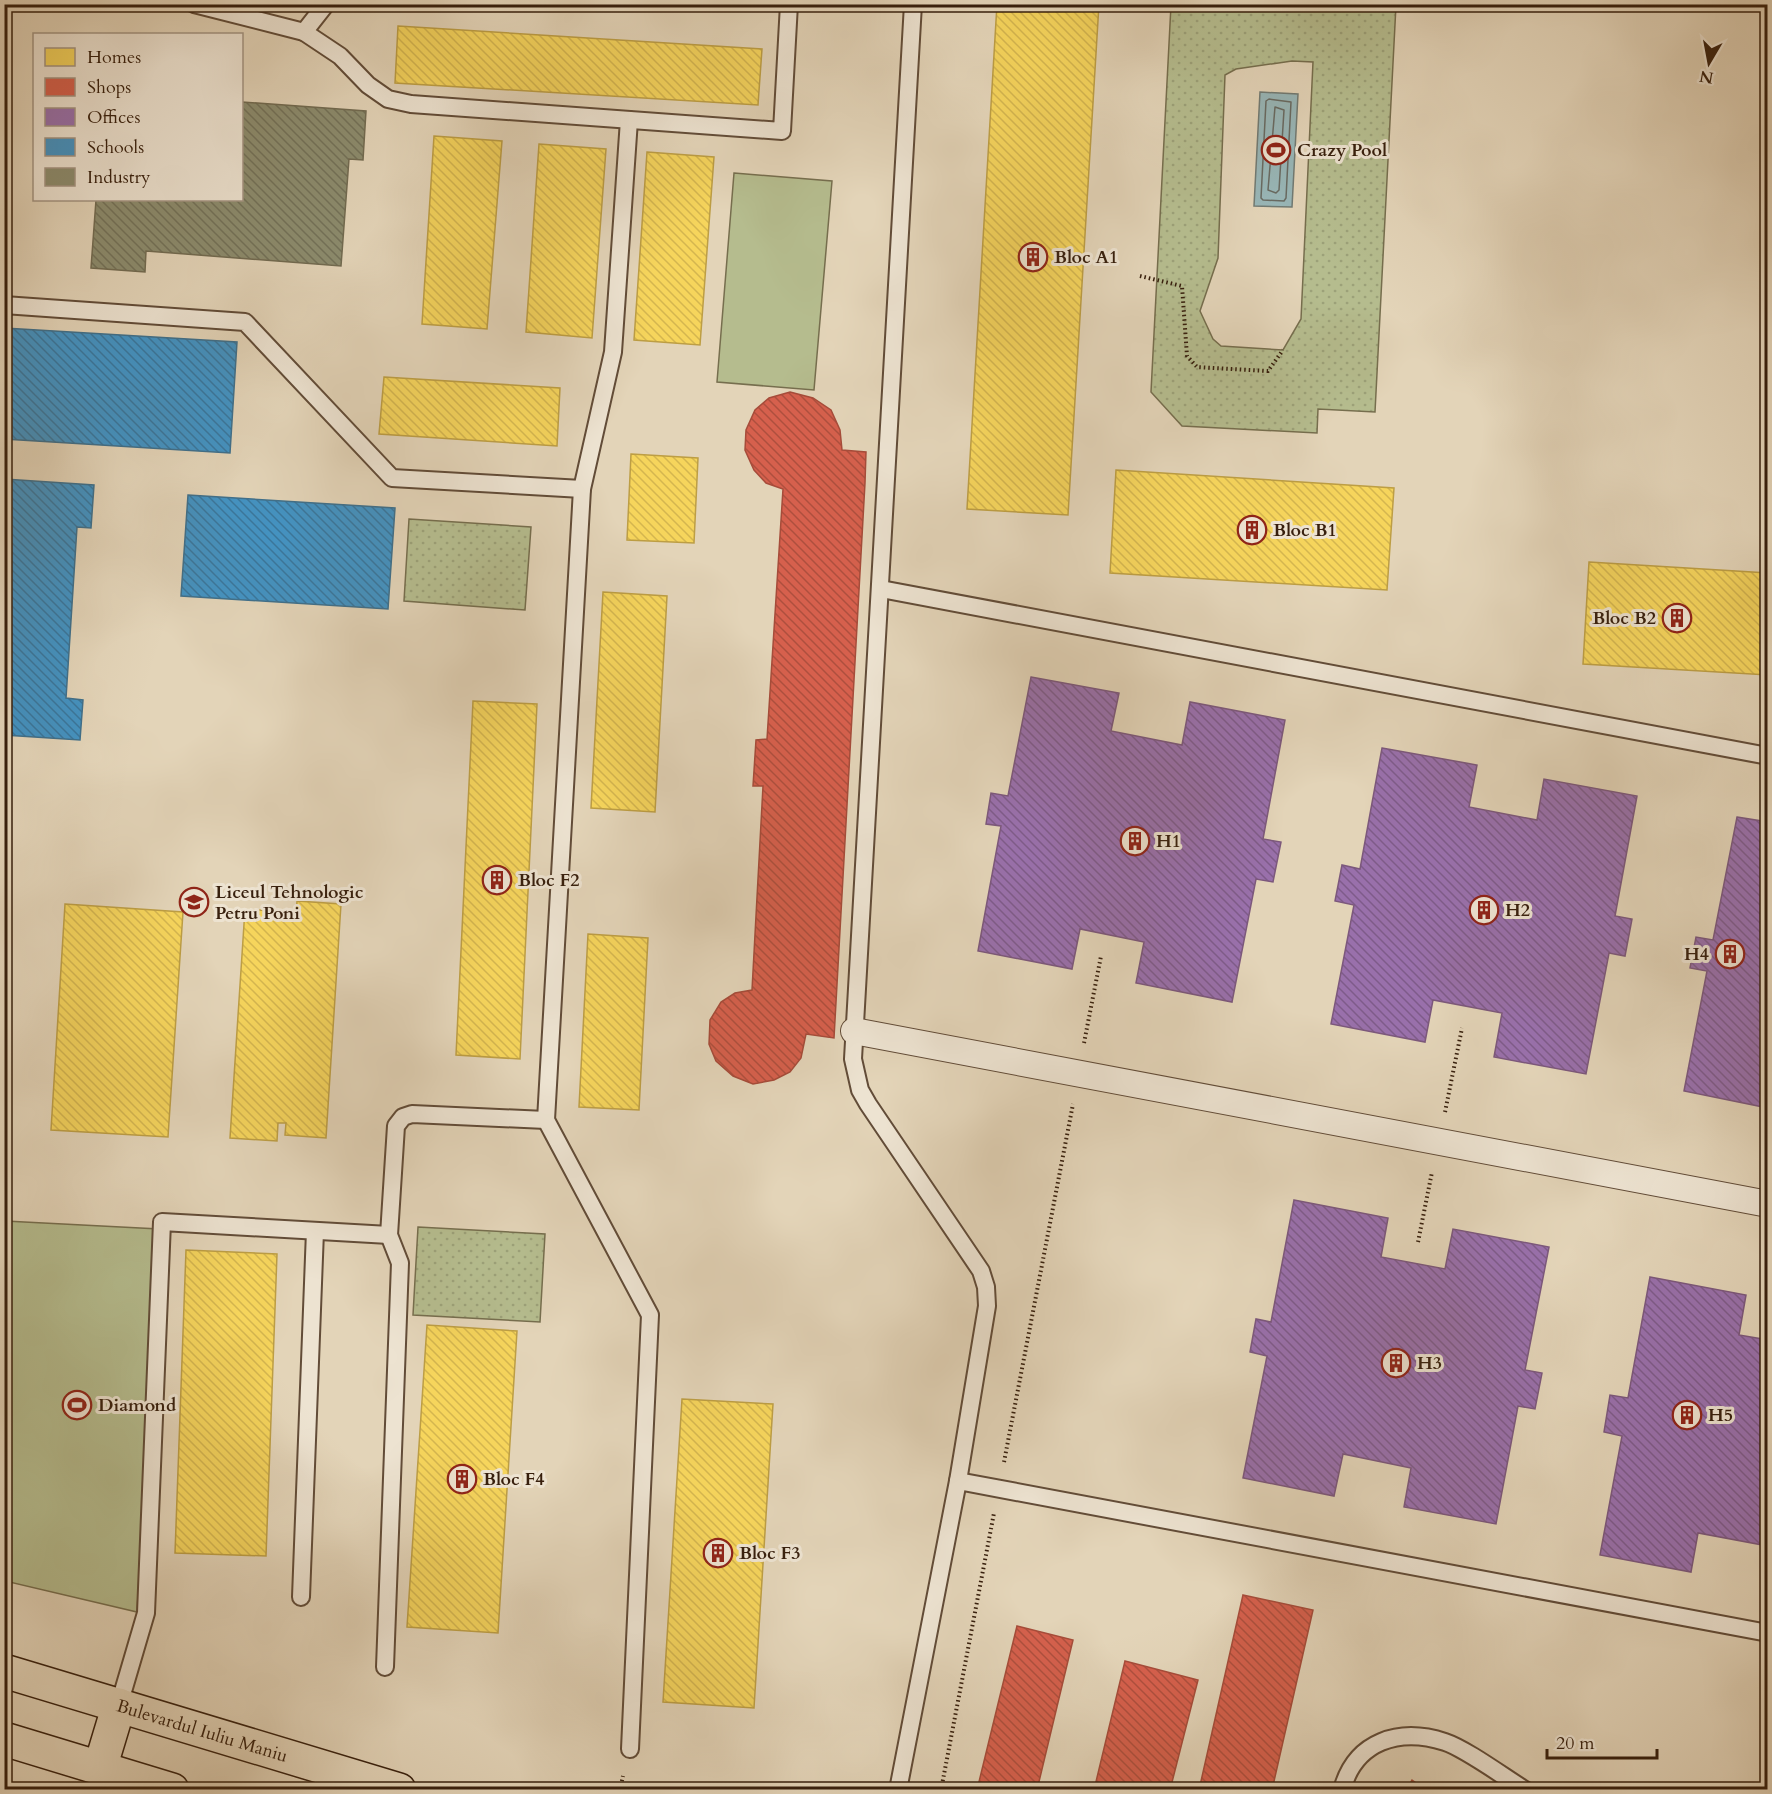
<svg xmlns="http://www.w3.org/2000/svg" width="1772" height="1794" viewBox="0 0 1772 1794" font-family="Cardo,serif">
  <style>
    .green { fill: url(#green-dots); stroke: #766e4e; stroke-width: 1.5; fill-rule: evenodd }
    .pitch { fill: #b5bc8e; stroke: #766e4e; stroke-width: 1.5 }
    .water { fill: #98b6b7; stroke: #717a73; stroke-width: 1.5 }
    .homes { fill: url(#homes-back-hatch); stroke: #bd9e44; stroke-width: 1.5 }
    .shops { fill: url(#shops-back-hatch); stroke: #a64c3a; stroke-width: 1.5 }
    .offices { fill: url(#offices-back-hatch); stroke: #7c587c; stroke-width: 1.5 }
    .schools { fill: url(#schools-back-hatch); stroke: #3f708c; stroke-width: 1.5 }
    .industry { fill: url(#industry-back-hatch); stroke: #726b51; stroke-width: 1.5 }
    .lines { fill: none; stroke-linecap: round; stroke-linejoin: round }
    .shore { stroke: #686a62; stroke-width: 1.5 }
    .service-casing { stroke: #624c38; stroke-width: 20 }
    .pedestrian-casing { stroke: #624c38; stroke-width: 28 }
    .primary-casing { stroke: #371f0d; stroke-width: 36 }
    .path { stroke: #371f0d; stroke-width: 4; stroke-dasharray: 1.5 3; stroke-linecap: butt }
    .service { stroke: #ede3d1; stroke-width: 16 }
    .pedestrian { stroke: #ede3d1; stroke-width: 26 }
    .primary { stroke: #e3d4b8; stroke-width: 33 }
    .labels { text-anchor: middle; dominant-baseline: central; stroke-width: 6; stroke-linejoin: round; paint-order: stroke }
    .poi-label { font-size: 18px; font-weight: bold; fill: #371f0d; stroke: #ede3d1; text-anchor: start }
    .street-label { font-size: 18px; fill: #371f0d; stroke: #ede3d1 }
  </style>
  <defs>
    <pattern id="green-dots" width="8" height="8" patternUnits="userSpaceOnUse" patternTransform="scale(1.5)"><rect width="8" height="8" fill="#b5bc8e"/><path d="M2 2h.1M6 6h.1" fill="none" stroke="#9ca179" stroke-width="1.8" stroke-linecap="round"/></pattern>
    <pattern id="homes-back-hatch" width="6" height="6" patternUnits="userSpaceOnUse" patternTransform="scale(1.5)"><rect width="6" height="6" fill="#f6d55c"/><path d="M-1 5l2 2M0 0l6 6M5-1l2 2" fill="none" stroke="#d4b64f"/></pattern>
    <pattern id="shops-back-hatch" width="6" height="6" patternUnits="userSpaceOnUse" patternTransform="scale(1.5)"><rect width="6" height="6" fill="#d6604d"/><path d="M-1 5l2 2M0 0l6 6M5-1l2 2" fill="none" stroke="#ae4f3e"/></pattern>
    <pattern id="offices-back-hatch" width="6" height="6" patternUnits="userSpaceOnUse" patternTransform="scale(1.5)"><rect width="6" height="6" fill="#9970ab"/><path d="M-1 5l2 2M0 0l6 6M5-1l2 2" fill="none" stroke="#7e5b8a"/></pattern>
    <pattern id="schools-back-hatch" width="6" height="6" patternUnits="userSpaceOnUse" patternTransform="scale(1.5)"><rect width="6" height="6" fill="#4393c3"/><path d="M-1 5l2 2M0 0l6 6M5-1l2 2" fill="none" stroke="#39779d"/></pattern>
    <pattern id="industry-back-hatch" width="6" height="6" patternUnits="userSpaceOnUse" patternTransform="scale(1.5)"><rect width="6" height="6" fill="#8c8c6e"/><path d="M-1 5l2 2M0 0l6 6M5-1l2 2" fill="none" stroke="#737259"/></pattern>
  </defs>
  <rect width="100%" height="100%" fill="#e3d4b8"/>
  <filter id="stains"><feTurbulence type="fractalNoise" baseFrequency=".00333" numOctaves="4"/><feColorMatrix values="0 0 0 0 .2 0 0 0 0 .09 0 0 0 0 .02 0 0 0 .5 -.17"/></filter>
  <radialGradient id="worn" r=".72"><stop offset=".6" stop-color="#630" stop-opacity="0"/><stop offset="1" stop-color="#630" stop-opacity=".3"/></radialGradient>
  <!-- green -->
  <g class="green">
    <path d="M1171,5H1396L1375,412L1318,409L1317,433L1182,426L1151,392ZM1292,61L1313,62L1301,319L1283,350L1221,346L1213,339L1200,311L1218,258L1225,75L1236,69Z"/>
    <polygon points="409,519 531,527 525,610 404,601"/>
    <polygon points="418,1227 545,1234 540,1322 413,1315"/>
  </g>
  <!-- pitch -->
  <g class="pitch">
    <polygon points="734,173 832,181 814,390 717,382"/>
    <polygon points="5,1221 159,1229 137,1612 5,1581"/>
  </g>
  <!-- water -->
  <polygon class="water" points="1260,92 1298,94 1292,207 1254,206"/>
  <!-- homes -->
  <g class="homes">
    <polygon points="997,4 1099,4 1068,515 967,509"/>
    <polygon points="398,26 762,49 758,105 395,83"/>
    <polygon points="434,136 502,141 487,329 422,324"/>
    <polygon points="539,144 606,149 592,338 526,332"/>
    <polygon points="647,152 714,157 700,345 634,340"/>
    <polygon points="384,377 560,388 557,446 379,434"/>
    <polygon points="631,454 698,458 694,543 627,540"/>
    <polygon points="1116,470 1394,488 1387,590 1110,573"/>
    <polygon points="1589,562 1768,573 1768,675 1583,664"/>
    <polygon points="603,592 667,596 655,812 591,808"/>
    <polygon points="473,701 537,704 520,1059 456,1055"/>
    <polygon points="297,901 341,904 326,1138 285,1135 286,1123 278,1123 277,1141 230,1138 245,909 286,912 285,919 296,920"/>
    <polygon points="65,904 183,912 168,1137 51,1130"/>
    <polygon points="588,934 648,938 639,1110 579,1107"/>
    <polygon points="186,1250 277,1254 266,1556 175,1553"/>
    <polygon points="427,1325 517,1331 498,1633 407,1627"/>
    <polygon points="682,1399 773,1404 754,1708 663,1702"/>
  </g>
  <!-- shops -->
  <g class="shops">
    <polygon points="790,392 813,398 831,410 840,430 842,450 866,452 865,483 834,1038 806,1034 801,1058 790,1072 774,1080 753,1084 733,1076 716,1061 709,1044 710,1020 721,1002 735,993 752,990 763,786 753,786 756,740 767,739 783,489 766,483 754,470 745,450 746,430 755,410 769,398"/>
    <polygon points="1243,1595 1313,1610 1272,1790 1199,1790"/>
    <polygon points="1017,1626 1073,1640 1037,1790 977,1790"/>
    <polygon points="1125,1661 1198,1680 1170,1790 1094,1790"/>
    <polygon points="1412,1780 1426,1790 1406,1790"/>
  </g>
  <!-- offices -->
  <g class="offices">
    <polygon points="1031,677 1119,693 1111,731 1182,745 1190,702 1285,720 1263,839 1281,842 1273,882 1256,879 1232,1002 1136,983 1144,942 1080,929 1072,969 978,951 1001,826 986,824 991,793 1008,796"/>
    <polygon points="1382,748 1477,765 1469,807 1537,820 1544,779 1637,796 1615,916 1632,919 1625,956 1609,953 1586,1074 1494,1057 1502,1013 1433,1000 1425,1042 1331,1024 1354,905 1335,901 1342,865 1360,869"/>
    <polygon points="1737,817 1768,822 1768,1108 1684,1091 1707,971 1690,968 1696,937 1713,940"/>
    <polygon points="1294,1200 1388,1218 1381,1257 1445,1269 1453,1229 1549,1247 1525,1370 1542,1373 1535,1409 1518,1406 1496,1524 1404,1507 1411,1468 1343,1454 1334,1496 1243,1478 1267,1356 1250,1352 1256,1319 1271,1322"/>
    <polygon points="1650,1277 1746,1295 1739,1335 1768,1340 1768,1546 1698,1533 1691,1572 1600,1555 1622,1436 1604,1432 1610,1395 1628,1398"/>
    <polygon points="1768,1549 1768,1584 1761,1583"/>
  </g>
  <!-- schools -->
  <g class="schools">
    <polygon points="4,328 237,342 230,453 4,439 4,407 7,407 11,352 4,352"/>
    <polygon points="4,479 94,485 91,528 77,527 66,698 83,700 80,740 4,735"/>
    <polygon points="188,495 395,508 388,609 181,596"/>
  </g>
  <!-- industry -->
  <polygon class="industry" points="242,102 366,111 363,160 349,159 341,266 146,251 145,272 91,268 96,200 242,200"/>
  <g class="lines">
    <!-- shore -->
    <g class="shore">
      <polygon points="1269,99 1291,102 1286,198 1284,201 1263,200 1261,198 1266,101"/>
      <polygon points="1275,107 1284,110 1279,190 1276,193 1268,190"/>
    </g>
    <!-- service casing -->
    <g class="service-casing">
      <g id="service">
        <polyline points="194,4 304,32 326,4"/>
        <polyline points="304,32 340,56 368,85 388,99 411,104 782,131 789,4"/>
        <polyline points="629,120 613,352 582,489 546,1120 650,1315 630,1749"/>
        <polyline points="4,305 245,322 392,478 582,489"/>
        <polyline points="881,589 1768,756"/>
        <polyline points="958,1481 1768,1633"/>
        <polyline points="301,1597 315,1231"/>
        <polyline points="385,1667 400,1263 389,1235 396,1126 403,1117 412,1114 546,1120"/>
        <polyline points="119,1705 146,1613 162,1222 389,1235"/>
        <polyline points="898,1790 958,1481 987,1306 986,1287 981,1271 868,1104 860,1090 853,1059 913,4"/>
        <path d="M1342,1790C1355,1741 1399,1727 1445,1742C1466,1749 1504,1777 1525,1790"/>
      </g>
    </g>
    <!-- pedestrian casing -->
    <g class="pedestrian-casing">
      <polyline id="pedestrian" points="854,1031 1768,1204"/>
    </g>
    <!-- primary casing -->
    <g class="primary-casing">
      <g id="primary">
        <path id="s1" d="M4,1671L399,1790"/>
        <polyline points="4,1739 172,1790"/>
        <polyline points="100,1768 119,1705"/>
      </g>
    </g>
    <!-- path -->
    <g class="path">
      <polyline points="1140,276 1182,286 1187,356 1197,367 1268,371 1283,350"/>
      <polyline points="1084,1043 1101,956"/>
      <polyline points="1445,1112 1462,1028"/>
      <polyline points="1418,1242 1432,1172"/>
      <polyline points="1004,1462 1073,1104"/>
      <polyline points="620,1790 623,1776"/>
      <polyline points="941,1790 994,1513"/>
    </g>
    <!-- service -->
    <use href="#service" class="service"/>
    <!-- pedestrian -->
    <use href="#pedestrian" class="pedestrian"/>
    <!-- primary -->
    <use href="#primary" class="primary"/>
  </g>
  <!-- icons -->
  <defs>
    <g id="stadium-ring" transform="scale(1.5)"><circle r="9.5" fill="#ede3d1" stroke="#8f2418" stroke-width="1.5"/><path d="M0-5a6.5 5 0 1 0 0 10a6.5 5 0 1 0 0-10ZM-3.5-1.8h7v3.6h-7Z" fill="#8f2418"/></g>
    <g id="building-ring" transform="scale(1.5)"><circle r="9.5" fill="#ede3d1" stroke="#8f2418" stroke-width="1.5"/><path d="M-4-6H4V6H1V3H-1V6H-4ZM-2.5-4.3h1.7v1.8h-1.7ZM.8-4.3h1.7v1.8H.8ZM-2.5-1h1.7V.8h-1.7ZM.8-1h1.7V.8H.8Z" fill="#8f2418"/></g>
    <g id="school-ring" transform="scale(1.5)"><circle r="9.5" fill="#ede3d1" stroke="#8f2418" stroke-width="1.5"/><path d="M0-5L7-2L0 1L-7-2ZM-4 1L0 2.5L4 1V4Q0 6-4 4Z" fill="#8f2418"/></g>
  </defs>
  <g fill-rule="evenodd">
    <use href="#stadium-ring" x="1276" y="150"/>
    <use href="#building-ring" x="1033" y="257"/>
    <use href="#building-ring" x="1252" y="530"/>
    <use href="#building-ring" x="1677" y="618"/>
    <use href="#building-ring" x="1135" y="841"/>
    <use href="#building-ring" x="497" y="880"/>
    <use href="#school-ring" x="194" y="902"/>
    <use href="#building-ring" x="1484" y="910"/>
    <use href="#building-ring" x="1730" y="954"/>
    <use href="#building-ring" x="1396" y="1363"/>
    <use href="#stadium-ring" x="77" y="1405"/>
    <use href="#building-ring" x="1687" y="1415"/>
    <use href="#building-ring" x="462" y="1479"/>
    <use href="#building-ring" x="718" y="1553"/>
  </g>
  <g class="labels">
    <!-- poi labels -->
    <g class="poi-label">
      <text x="1297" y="150">Crazy Pool</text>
      <text x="1054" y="257">Bloc A1</text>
      <text x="1273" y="530">Bloc B1</text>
      <text x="1656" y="618" text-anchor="end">Bloc B2</text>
      <text x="1156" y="841">H1</text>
      <text x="518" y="880">Bloc F2</text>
      <text x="215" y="892">Liceul Tehnologic<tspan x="215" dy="21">Petru Poni</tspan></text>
      <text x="1505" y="910">H2</text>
      <text x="1709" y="954" text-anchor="end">H4</text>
      <text x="1417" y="1363">H3</text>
      <text x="98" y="1405">Diamond</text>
      <text x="1708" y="1415">H5</text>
      <text x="483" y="1479">Bloc F4</text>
      <text x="739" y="1553">Bloc F3</text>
    </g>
    <!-- street labels -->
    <g class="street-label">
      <text stroke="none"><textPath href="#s1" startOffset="207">Bulevardul Iuliu Maniu</textPath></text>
    </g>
  </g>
  <!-- margin -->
  <rect width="1772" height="1794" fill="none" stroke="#e3d4b8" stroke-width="24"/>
  <rect x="6" y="6" width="1760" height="1782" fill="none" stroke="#371f0d" stroke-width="3"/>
  <rect x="12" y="12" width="1748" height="1770" fill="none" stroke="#371f0d" stroke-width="1.5"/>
  <!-- legend -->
  <rect x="33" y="33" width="210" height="168" fill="#ede3d1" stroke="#a49583" stroke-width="1.5"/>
  <rect x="45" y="48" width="30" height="18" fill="#f6d55c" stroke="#a49583" stroke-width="1.5"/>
  <text x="87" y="63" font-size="18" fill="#371f0d">Homes</text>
  <rect x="45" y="78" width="30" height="18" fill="#d6604d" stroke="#a49583" stroke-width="1.5"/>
  <text x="87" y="93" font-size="18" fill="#371f0d">Shops</text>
  <rect x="45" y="108" width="30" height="18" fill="#9970ab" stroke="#a49583" stroke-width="1.5"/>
  <text x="87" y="123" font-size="18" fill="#371f0d">Offices</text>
  <rect x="45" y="138" width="30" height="18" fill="#4393c3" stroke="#a49583" stroke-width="1.5"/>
  <text x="87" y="153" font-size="18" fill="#371f0d">Schools</text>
  <rect x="45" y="168" width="30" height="18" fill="#8c8c6e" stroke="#a49583" stroke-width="1.5"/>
  <text x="87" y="183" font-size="18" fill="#371f0d">Industry</text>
  <!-- north arrow -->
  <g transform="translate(1709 63) rotate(190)" stroke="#ede3d1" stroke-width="4.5" paint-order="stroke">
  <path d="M0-4.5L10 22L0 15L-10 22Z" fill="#371f0d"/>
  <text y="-9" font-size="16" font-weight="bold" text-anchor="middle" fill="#371f0d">N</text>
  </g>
  <!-- scale -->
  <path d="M1547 1749v9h110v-9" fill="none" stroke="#371f0d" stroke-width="3"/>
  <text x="1556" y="1749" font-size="18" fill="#371f0d" stroke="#ede3d1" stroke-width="4.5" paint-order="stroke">20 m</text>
  <rect width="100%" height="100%" filter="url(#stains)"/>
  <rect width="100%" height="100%" fill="url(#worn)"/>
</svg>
